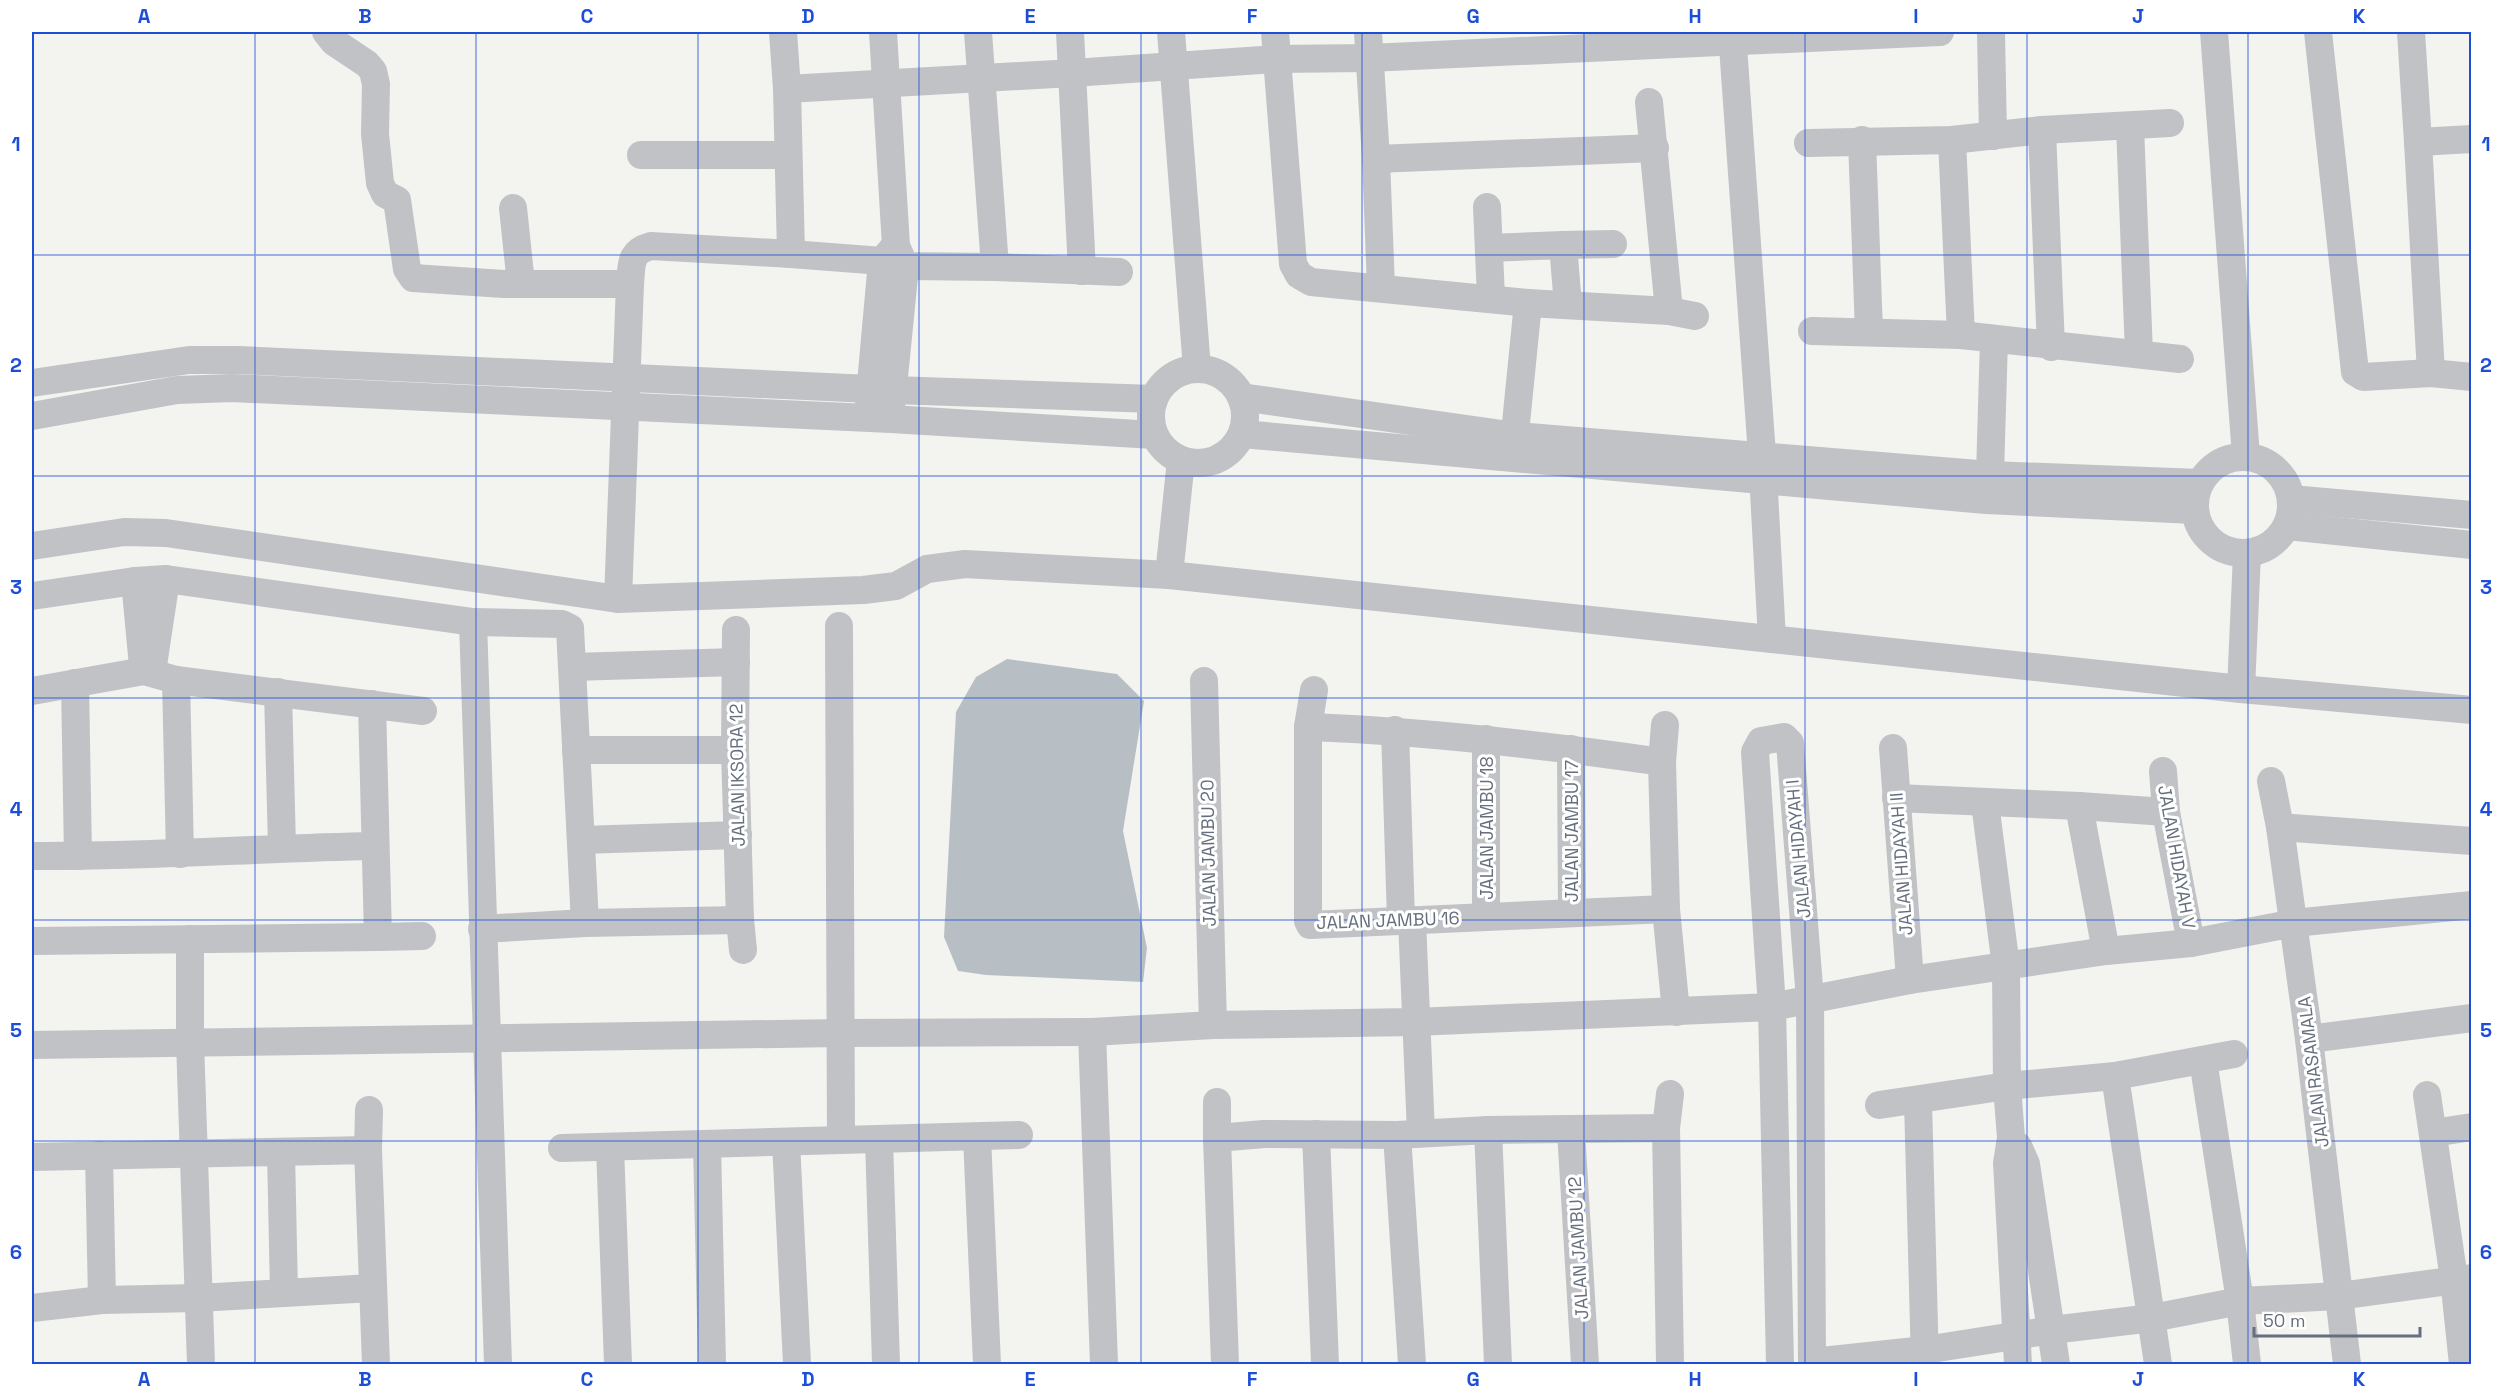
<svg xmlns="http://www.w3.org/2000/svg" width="2503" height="1396" viewBox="0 0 2503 1396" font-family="'Space Grotesk',sans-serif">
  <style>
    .water { fill: #b8bfc4 }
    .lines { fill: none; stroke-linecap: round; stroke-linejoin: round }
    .minor { stroke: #c0c2c5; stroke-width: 28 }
    .grid { fill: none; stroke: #1d4ed8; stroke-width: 1.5; stroke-opacity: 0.55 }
    .labels { text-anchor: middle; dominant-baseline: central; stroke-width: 6; stroke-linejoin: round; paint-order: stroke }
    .street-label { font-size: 18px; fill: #666f7d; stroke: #fff }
    .neatline { fill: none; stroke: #1d4ed8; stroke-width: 2 }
    .grid-label { font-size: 20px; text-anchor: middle; font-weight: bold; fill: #1d4ed8 }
  </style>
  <rect width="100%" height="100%" fill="#f3f3f0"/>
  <!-- water -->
  <polygon class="water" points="1007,659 1117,674 1144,701 1123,831 1147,948 1143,982 986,975 958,971 944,937 956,712 976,677"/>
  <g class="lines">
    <!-- minor -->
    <g class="minor">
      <polyline points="326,32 334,42 367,64 373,71 376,84 375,134 380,183 385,194 397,200 407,269 413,278 504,284 630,284"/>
      <polyline points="783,32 787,89 791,254"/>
      <polyline points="883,32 896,246 905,266 891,407"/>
      <polyline points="978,32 995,267"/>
      <polyline points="1070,32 1082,271"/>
      <polyline points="1171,32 1197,369"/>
      <polyline points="1275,32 1293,264 1299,275 1311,282 1528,303 1669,311 1695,316"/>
      <polyline points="1368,32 1376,159 1381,287"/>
      <polyline points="1732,32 1762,455 1772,639"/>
      <polyline points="1991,32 1993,136"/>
      <polyline points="2214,32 2246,456"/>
      <polyline points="2318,32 2355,372 2363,377 2431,373 2472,377"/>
      <polyline points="2411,32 2418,142 2472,139"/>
      <polyline points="787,89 1073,73 1276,59 1369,58 1940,32"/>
      <polyline points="1649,102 1669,311"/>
      <polyline points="2130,126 2139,354"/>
      <polyline points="2042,130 2051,347"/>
      <polyline points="1862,140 1869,332"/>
      <polyline points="1952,140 1961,335"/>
      <polyline points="2418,142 2431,373"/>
      <polyline points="1808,143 1952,140 2042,130 2170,123"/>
      <polyline points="641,155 788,155"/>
      <polyline points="1376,159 1655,148"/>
      <polyline points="1487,207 1491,298"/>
      <polyline points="513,208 521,284"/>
      <polyline points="1563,245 1613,244"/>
      <polyline points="1489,248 1563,245 1568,305"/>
      <path d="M1119,272L995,267L905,266L882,261L791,254L651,246C629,252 632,264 630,284L618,599L863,590L896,586L927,569L965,564L1169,575L2241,689L2472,710"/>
      <polyline points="1812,331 1961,335 2180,359"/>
      <circle cx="1198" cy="416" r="47"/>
      <polyline points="32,383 189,360 239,360 892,390 1154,399"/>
      <polyline points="1241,397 1516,436 1990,475 2200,483"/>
      <polyline points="869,406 882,261 894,247"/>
      <polyline points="32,416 177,390 232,388 891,419 1154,435"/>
      <polyline points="1242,434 1986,500 2194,510"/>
      <polyline points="1513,453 1528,303"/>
      <circle cx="2243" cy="505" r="48"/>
      <polyline points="1990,475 1994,339"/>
      <polyline points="2291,499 2472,515"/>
      <polyline points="2287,526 2472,545"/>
      <polyline points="32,546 124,532 166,533 618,599"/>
      <polyline points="1169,575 1181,460"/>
      <polyline points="135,581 143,666"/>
      <polyline points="32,596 135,581 166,579 473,622 498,1364"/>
      <polyline points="473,622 562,624 570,628 585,923"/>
      <polyline points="839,626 841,1139"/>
      <polyline points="736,630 735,750 740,920 743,950"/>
      <polyline points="573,667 736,662"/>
      <polyline points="152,672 166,579"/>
      <polyline points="176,680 180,854"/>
      <polyline points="1204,681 1213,1025"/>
      <polyline points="75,683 78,856"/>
      <polyline points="2241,689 2247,554"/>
      <polyline points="1314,690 1308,727 1308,921 1310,925 1666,909"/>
      <polyline points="32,691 144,671 176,680 423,711"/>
      <polyline points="278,692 282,847"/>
      <path d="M1308,727C1427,731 1544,745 1662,762L1666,909L1676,1012"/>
      <polyline points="1395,730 1401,920"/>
      <polyline points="1893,748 1910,980"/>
      <polyline points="1571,749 1572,913"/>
      <polyline points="576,750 735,750"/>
      <polyline points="1662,762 1665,725"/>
      <polyline points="2163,771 2166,812 2191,943"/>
      <polyline points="2271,781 2280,827 2309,1039 2347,1364"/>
      <polyline points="1896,798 2079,806 2166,812"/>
      <polyline points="1985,803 2006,967 2007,1086 2011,1138 2007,1163 2018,1364"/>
      <polyline points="2079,806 2106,951"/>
      <polyline points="2280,827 2472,841"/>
      <polyline points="581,840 738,835"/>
      <path d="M32,856C146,857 260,848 374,846"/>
      <polyline points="1486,916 1486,739"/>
      <polyline points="1412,920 1421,1133"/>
      <polyline points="482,929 585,923 740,920"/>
      <polyline points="378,937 422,936"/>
      <polyline points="190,939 190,1042 201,1364"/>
      <polyline points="32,941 378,937 372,704"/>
      <polyline points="2309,1039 2472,1018"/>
      <polyline points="32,1045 839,1033 1092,1032"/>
      <polyline points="2203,1060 2240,1301 2247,1364"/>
      <polyline points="2115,1076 2158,1364"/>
      <polyline points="2427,1095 2454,1279 2463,1364"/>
      <polyline points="1918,1101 1925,1364"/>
      <polyline points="1879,1105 2007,1086 2115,1076 2234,1054"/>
      <polyline points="1666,1128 1670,1094"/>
      <polyline points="1488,1130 1498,1364"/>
      <polyline points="1571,1131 1585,1364"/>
      <polyline points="2433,1133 2472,1127"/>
      <polyline points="1316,1134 1325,1364"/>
      <polyline points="1397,1135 1412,1364"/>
      <polyline points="977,1137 987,1364"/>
      <polyline points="1217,1138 1217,1102"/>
      <polyline points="879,1140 886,1364"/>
      <polyline points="786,1142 797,1364"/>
      <polyline points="707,1145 712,1364"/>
      <polyline points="2018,1146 2026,1164 2056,1364"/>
      <polyline points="610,1147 618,1364"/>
      <polyline points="562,1148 1019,1135"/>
      <polyline points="368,1150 369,1110"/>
      <polyline points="281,1152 284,1293"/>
      <polyline points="99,1155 102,1300"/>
      <polyline points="32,1157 368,1150 376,1364"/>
      <polyline points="32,1308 102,1300 198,1298 372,1288"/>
      <polyline points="1812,1362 1925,1350 2052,1330 2152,1318 2240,1301 2339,1296 2472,1278"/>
      <polyline points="1104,1364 1092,1032 1213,1025 1415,1022 1772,1007 1910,980 2106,951 2191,943 2294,923 2472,905"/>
      <polyline points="1225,1364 1217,1138 1264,1134 1397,1135 1488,1130 1666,1128 1670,1364"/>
      <polyline points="1780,1364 1772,1007 1755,752 1761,741 1784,737 1790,743 1810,1000 1812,1364"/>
    </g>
  </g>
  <!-- grid -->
  <path class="grid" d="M255,32V1364M476,32V1364M698,32V1364M919,32V1364M1141,32V1364M1362,32V1364M1584,32V1364M1805,32V1364M2027,32V1364M2248,32V1364M32,255H2472M32,476H2472M32,698H2472M32,920H2472M32,1141H2472"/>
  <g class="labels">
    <!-- street labels -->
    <g class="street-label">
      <text transform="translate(737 775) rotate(-91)">JALAN IKSORA 12</text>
      <text transform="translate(1486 828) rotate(-90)">JALAN JAMBU 18</text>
      <text transform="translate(1571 831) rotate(-90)">JALAN JAMBU 17</text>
      <text transform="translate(1798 849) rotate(-95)">JALAN HIDAYAH I</text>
      <text transform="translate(1208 853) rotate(-91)">JALAN JAMBU 20</text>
      <text transform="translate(2177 857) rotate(80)">JALAN HIDAYAH V</text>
      <text transform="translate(1901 864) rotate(-94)">JALAN HIDAYAH II</text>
      <text transform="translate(1388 920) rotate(-2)">JALAN JAMBU 16</text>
      <text transform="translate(2313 1072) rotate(-97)">JALAN RASAMALA</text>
      <text transform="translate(1578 1248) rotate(-93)">JALAN JAMBU 12</text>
    </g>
  </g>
  <!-- border -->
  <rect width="2503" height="1396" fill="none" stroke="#ffffff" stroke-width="66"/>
  <!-- scale -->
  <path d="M2254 1327v9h166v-9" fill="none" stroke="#666f7d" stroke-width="3"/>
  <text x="2263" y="1327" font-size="18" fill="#666f7d" stroke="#ffffff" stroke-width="4.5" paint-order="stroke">50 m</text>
  <rect x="33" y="33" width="2437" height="1330" class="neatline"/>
  <g class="grid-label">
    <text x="144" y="23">A</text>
    <text x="365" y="23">B</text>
    <text x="587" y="23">C</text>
    <text x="808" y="23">D</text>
    <text x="1030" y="23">E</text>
    <text x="1252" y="23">F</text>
    <text x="1473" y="23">G</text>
    <text x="1695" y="23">H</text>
    <text x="1916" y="23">I</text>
    <text x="2138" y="23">J</text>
    <text x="2359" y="23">K</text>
    <text x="16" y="151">1</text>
    <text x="2486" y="151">1</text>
    <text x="16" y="372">2</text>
    <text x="2486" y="372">2</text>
    <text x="16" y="594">3</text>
    <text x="2486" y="594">3</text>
    <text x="16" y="816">4</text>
    <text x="2486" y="816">4</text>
    <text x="16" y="1037">5</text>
    <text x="2486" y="1037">5</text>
    <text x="16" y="1259">6</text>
    <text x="2486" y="1259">6</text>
    <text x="144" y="1386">A</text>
    <text x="365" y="1386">B</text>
    <text x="587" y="1386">C</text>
    <text x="808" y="1386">D</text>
    <text x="1030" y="1386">E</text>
    <text x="1252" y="1386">F</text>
    <text x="1473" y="1386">G</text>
    <text x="1695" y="1386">H</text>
    <text x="1916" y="1386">I</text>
    <text x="2138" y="1386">J</text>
    <text x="2359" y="1386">K</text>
  </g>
</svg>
